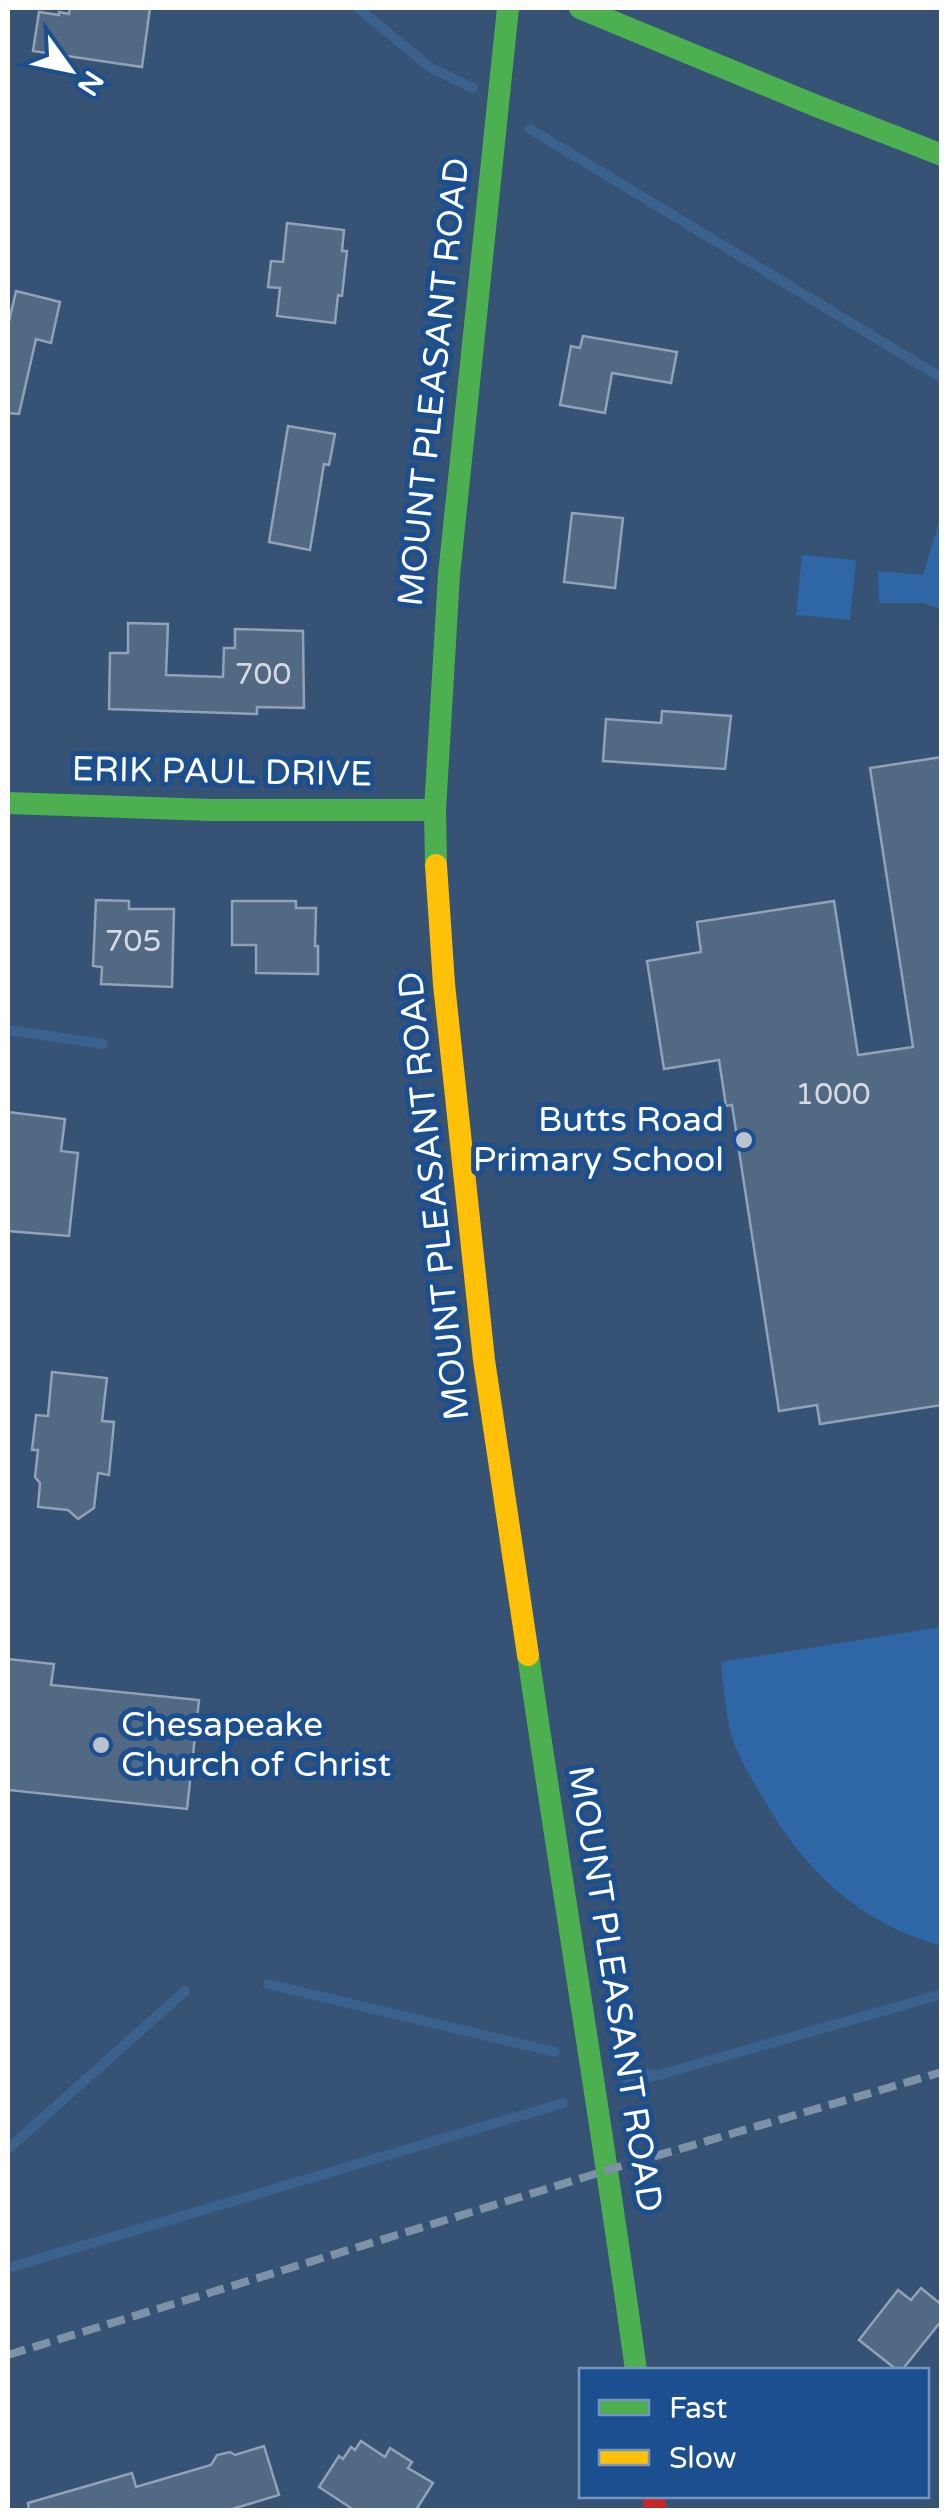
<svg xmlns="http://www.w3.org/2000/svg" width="949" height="2518" viewBox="0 0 949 2518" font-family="'Varela Round',sans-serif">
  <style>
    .green { fill: #2f66a5 }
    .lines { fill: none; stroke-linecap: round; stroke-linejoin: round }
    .stream { stroke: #3b618d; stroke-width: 10 }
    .building { fill: #526984; stroke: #92a2b6; stroke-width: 2.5 }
    .fast { stroke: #4caf50; stroke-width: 22 }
    .slow { stroke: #ffc107; stroke-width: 22 }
    .jam { stroke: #c62828; stroke-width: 22 }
    .rail { stroke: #7e92a7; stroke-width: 8; stroke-dasharray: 18 8; stroke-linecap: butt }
    .poi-dot { fill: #b9c2ce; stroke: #1b4f8f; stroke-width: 4 }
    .labels { text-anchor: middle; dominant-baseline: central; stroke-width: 10; stroke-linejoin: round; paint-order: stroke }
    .number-label { font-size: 30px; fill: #d4dae0 }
    .street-label { font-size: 35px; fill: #fff; stroke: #1b4f8f }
    .poi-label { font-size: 35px; fill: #fff; stroke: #1b4f8f; text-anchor: end }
  </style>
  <rect width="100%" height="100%" fill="#365274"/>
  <!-- green -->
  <g class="green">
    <polygon points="941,515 941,609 923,603 879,603 878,571 923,575"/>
    <polygon points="802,555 856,560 850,620 796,615"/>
    <path d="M941,1627H942L941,1946C855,1921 803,1869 760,1793C748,1773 736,1753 730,1731C725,1708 723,1685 721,1662Z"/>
  </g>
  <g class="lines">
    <!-- stream -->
    <g class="stream">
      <polyline points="358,8 431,68 473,88"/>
      <polyline points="530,129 942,378"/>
      <polyline points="8,1030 103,1044"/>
      <polyline points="268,1984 555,2052"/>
      <polyline points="624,2068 654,2075"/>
      <polyline points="627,2084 942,1994"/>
      <polyline points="8,2149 185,1991"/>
      <polyline points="8,2268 563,2103"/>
    </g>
  </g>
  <!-- building -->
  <g class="building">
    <polygon points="70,8 150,8 142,67 33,51 39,12 59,15 59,12 69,14"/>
    <polygon points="287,223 344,230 342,251 347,251 342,296 338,295 335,323 277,316 280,288 268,287 271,261 283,262"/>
    <polygon points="16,291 60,302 51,343 36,339 19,414 8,413 8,326"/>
    <polygon points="583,336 677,352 671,383 612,373 605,413 560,405 571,346 580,348"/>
    <polygon points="288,426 335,434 329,465 324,464 310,550 269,542"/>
    <polygon points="572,513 623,518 615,588 564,582"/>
    <polygon points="128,623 168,624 166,675 223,677 224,648 235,648 235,629 303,631 304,708 257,707 257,714 109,709 110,653 128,653"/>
    <polygon points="662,711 731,716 725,769 603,761 606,719 661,723"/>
    <polygon points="942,757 942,1405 820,1424 817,1405 779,1411 732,1105 726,1106 719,1060 664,1069 647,961 701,952 697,922 834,901 858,1055 913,1047 870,768"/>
    <polygon points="96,900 129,901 129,909 174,909 172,987 101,984 102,967 93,966"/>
    <polygon points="232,901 296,901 296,908 316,908 315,946 318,946 318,974 256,973 256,945 232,945"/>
    <polygon points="8,1112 65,1119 61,1151 78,1153 69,1236 8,1231"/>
    <polygon points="52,1372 107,1378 102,1421 114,1422 109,1475 98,1473 94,1508 78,1519 68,1510 38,1507 40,1483 35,1477 38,1450 32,1450 36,1415 48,1416"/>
    <polygon points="8,1659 54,1664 51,1685 199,1700 187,1809 8,1790"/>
    <polygon points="921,2288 942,2305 942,2320 902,2370 897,2370 859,2340 898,2290 911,2300"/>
    <polygon points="361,2441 385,2457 390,2448 412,2462 408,2468 433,2483 416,2510 354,2510 319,2487 339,2456 343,2459 351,2447 355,2450"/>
    <polygon points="264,2446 279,2495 229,2510 29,2510 28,2503 132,2473 136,2487 211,2465 217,2455 230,2452 235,2455"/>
  </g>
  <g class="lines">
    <!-- fast -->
    <g class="fast">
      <polyline points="580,8 814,105 942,155"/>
      <polyline points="8,803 211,810 435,810"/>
      <polyline points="436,865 435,810 449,575 508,8"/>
      <path d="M528,1655C563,1894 603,2131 636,2370"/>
    </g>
    <!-- slow -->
    <polyline class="slow" points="436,865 444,984 484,1360 528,1655"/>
    <!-- jam -->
    <polyline class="jam" points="653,2496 656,2510"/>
    <!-- rail -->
    <polyline class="rail" points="8,2355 608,2170 942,2072"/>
  </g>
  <!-- markers -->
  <g class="poi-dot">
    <circle cx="744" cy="1140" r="10"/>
    <circle cx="101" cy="1745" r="10"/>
  </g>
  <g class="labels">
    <!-- number labels -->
    <g class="number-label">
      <text x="263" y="674">700</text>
      <text x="133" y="941">705</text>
      <text x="833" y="1094">1000</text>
    </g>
    <!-- street labels -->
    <g class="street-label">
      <text transform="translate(434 382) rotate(-84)">MOUNT PLEASANT ROAD</text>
      <text transform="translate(222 772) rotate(1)">ERIK PAUL DRIVE</text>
      <text transform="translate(434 1196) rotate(-96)">MOUNT PLEASANT ROAD</text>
      <text transform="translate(615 1989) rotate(81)">MOUNT PLEASANT ROAD</text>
    </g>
    <!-- poi labels -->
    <g class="poi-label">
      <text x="724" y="1120">Butts Road<tspan x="724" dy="40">Primary School</tspan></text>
      <text x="121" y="1725" text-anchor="start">Chesapeake<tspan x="121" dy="40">Church of Christ</tspan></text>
    </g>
  </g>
  <!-- border -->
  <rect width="949" height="2518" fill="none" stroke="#ffffff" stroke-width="20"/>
  <!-- legend -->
  <rect x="579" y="2368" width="350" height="130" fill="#1b4f8f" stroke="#7695bc" stroke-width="2.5"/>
  <rect x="599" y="2400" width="50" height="15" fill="#4caf50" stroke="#7695bc" stroke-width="2.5"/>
  <text x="669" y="2418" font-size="30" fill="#ffffff">Fast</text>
  <rect x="599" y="2450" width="50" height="15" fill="#ffc107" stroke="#7695bc" stroke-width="2.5"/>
  <text x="669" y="2468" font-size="30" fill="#ffffff">Slow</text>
  <!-- north arrow -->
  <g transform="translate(70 70) rotate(123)" stroke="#1b4f8f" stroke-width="8" paint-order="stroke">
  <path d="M0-8L18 38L0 25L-18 38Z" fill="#ffffff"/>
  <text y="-15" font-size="28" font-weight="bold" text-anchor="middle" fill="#ffffff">N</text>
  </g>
</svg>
